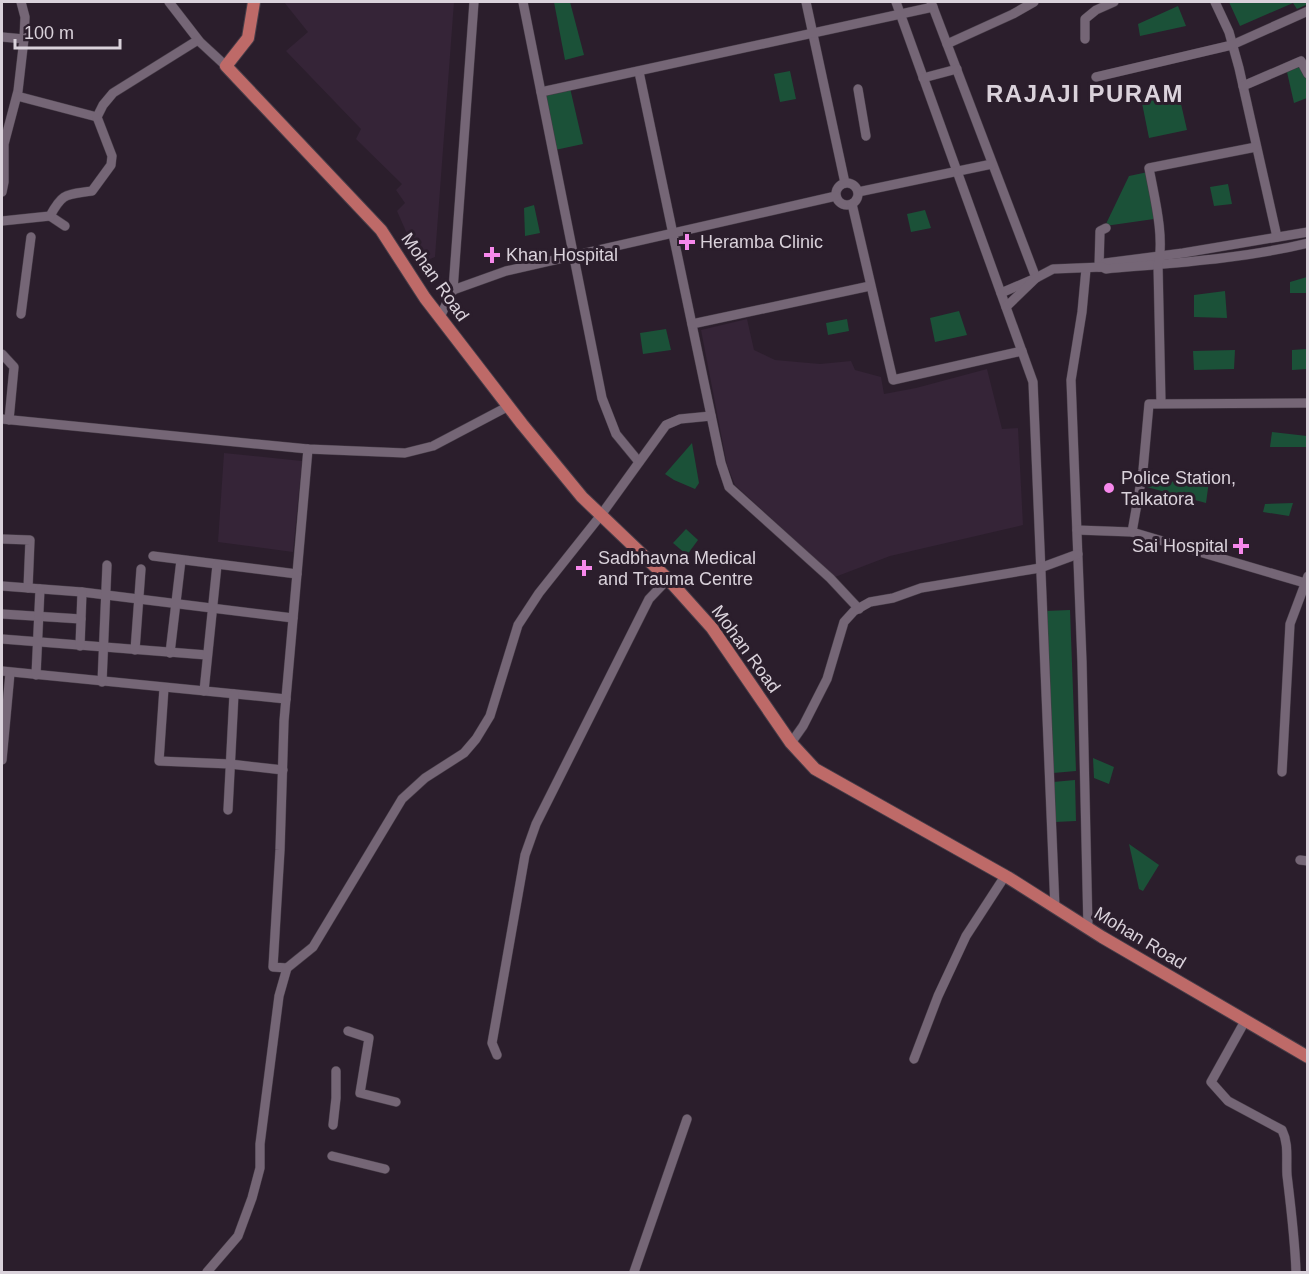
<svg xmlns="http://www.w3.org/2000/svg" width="1309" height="1274" viewBox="0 0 1309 1274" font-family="Helvetica,sans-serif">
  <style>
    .built { fill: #352437 }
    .green { fill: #1b5138 }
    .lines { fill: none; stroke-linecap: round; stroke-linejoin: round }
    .minor-casing { stroke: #473d48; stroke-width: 10 }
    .major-casing { stroke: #473d48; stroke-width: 14 }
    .minor { stroke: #756676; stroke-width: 9 }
    .major { stroke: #be6a68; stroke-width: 12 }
    .poi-dot { fill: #f788ec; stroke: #2b1e2c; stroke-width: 2 }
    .labels { text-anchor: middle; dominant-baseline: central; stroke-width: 6; stroke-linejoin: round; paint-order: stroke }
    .poi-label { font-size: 18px; fill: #dad2db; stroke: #2b1e2c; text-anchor: start }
    .street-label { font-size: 18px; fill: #dad2db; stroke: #2b1e2c }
    .district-label { font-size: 24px; font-weight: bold; letter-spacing: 1.5px; fill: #dad2db; stroke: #2b1e2c }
  </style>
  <rect width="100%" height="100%" fill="#2b1e2c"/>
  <!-- built -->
  <g class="built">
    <polygon points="284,2 454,2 435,257 420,263 397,211 405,203 396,190 402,184 356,139 361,129 286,51 308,32"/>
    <polygon points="747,319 754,350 775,360 820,364 851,361 855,370 881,377 884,394 916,388 987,369 1002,429 1018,428 1023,525 890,556 835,577 735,485 727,465 701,330"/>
    <polygon points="224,453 302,461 293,552 218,542"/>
  </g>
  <!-- green -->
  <g class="green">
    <polygon points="554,2 570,2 584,55 565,60"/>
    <polygon points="1229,2 1307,2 1308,4 1297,9 1293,3 1240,26"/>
    <polygon points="1178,6 1186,26 1140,36 1138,24"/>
    <polygon points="1301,66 1307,81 1307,98 1294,103 1287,72"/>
    <polygon points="790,71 796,99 780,102 774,74"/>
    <polygon points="570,88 583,144 555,150 543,93"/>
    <polygon points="1178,91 1187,130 1149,138 1141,98"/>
    <polygon points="1148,172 1154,219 1105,226 1129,176"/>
    <polygon points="1228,184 1232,204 1214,206 1210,187"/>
    <polygon points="534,205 540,233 525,236 524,208"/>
    <polygon points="925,210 931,228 911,232 907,214"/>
    <polygon points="1307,277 1307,293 1290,293 1290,282"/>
    <polygon points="1225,291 1227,318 1194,317 1194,295"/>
    <polygon points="959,311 967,335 935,342 930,318"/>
    <polygon points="847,319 849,331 828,335 826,323"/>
    <polygon points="666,329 671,350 643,354 640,333"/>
    <polygon points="1307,349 1307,369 1292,370 1292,350"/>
    <polygon points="1235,350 1234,369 1194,370 1193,351"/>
    <polygon points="1272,432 1307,436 1307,447 1270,447"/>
    <polygon points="692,443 699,483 695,489 674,480 665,474"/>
    <polygon points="1209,481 1206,503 1143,486 1143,482"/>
    <polygon points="1293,503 1289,516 1263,512 1265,504"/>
    <polygon points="686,529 698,540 687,555 673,543"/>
    <polygon points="1070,610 1076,771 1053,773 1045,611"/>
    <polygon points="1093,758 1114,767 1109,784 1094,778"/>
    <polygon points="1075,780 1076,821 1055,822 1053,782"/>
    <polygon points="1129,844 1159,865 1143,891 1139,889"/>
  </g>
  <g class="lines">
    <!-- minor casing -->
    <g class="minor-casing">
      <g id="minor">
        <polyline points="21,2 25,17 24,39"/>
        <polyline points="169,2 200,42 226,66"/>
        <polyline points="523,2 602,398 616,434 639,462"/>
        <polyline points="806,2 845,183"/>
        <polyline points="896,2 1033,382 1055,908"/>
        <polyline points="931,2 1036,278 1001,293"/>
        <polyline points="1215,2 1229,32 1239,68 1277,237"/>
        <polyline points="2,37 24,39 18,91 4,144 4,182 2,192"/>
        <polyline points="1085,39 1085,19 1096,10 1114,2"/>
        <polyline points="947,44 1013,14 1034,2"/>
        <polyline points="639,72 721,463 729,487 830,578 859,609"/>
        <polyline points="1096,77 1232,45 1308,11"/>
        <polyline points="923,78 957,69"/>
        <polyline points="1243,86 1301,61 1308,74"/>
        <polyline points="858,89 866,136"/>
        <polyline points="541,92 933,7"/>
        <polyline points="17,96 97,117"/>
        <circle cx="847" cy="194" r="11"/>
        <polyline points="858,192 992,164"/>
        <polyline points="852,204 893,380 1022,351"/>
        <polyline points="50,216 65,226"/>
        <path d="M2,221L50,216C63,192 66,195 92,191L111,165L112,156L97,117L103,105L113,93L198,40"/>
        <polyline points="1099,267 1100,231 1106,228"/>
        <polyline points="1102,267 1105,263 1183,253 1308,232"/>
        <polyline points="1086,269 1082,312 1071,380 1082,662 1088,928"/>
        <polyline points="453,290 506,271 836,196"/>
        <path d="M1006,307L1036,278L1053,269L1102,267L1106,269C1173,263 1242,259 1308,243"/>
        <polyline points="21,314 31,237"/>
        <polyline points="440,317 453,290 474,2"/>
        <polyline points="692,324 870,286"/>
        <polyline points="2,354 14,367 9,420"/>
        <path d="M1161,403L1158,265C1165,237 1154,196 1149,168L1256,147"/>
        <polyline points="2,419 308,449 405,453 433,446 509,406"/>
        <polyline points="1077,530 1132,532 1308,584"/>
        <polyline points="1132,532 1143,470 1149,404 1308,403"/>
        <polyline points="2,539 30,540 28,588"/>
        <polyline points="153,556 297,574"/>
        <polyline points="2,586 82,592 293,618"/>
        <polyline points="2,614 81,619"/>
        <polyline points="2,639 207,655"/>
        <polyline points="80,646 82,592"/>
        <polyline points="135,650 141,569"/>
        <polyline points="170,653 181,560"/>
        <polyline points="2,671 286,699"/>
        <polyline points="36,675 40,589"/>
        <polyline points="102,682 107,565"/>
        <polyline points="164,688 159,761 230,764 283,770"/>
        <polyline points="204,691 217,565"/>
        <polyline points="791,743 803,726 827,679 844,622 854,611 870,602 893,598 921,588 1040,568 1078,554"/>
        <polyline points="2,760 10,673"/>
        <polyline points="1282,772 1290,624 1308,576"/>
        <polyline points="228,810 234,694"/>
        <polyline points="1300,860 1308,861"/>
        <polyline points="287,968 273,967 280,850 284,721 308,449"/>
        <path d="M1245,1021L1211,1082L1228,1101L1282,1130C1289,1144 1286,1159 1287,1175C1291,1208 1295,1240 1296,1272"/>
        <polyline points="348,1031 369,1038 360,1093 396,1102"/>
        <polyline points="497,1055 492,1043 525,855 536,824 649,599 668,579"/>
        <polyline points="914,1059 938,996 966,936 1005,876"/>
        <polyline points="333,1125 336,1098 336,1071"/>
        <polyline points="332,1156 385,1169"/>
        <polyline points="207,1272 238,1236 252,1198 260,1168 260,1144 279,996 287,968 313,947 402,799 425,778 464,753 476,739 490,716 518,625 539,593 601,515 666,425 680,419 711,416"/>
        <polyline points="634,1272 687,1119"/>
      </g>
    </g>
    <!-- major casing -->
    <g class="major-casing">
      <polyline id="major" points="254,2 248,38 226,66 381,230 425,298 522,424 582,497 668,579 712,628 791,743 815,769 1009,878 1102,937 1308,1057"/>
    </g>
    <!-- minor -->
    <use href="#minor" class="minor"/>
    <!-- major -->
    <use href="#major" class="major"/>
  </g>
  <!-- markers -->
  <g class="poi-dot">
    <path d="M684 233h6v6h6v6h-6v6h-6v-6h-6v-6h6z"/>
    <path d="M489 246h6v6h6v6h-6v6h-6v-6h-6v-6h6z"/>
    <circle cx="1109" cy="488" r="6"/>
    <path d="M1238 537h6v6h6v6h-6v6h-6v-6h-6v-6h6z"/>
    <path d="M581 559h6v6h6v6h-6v6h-6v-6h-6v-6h6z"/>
  </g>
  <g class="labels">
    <!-- poi labels -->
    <g class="poi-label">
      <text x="700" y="242">Heramba Clinic</text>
      <text x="506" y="255">Khan Hospital</text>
      <text x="1121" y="478">Police Station,<tspan x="1121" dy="21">Talkatora</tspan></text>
      <text x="1228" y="546" text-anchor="end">Sai Hospital</text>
      <text x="598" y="558">Sadbhavna Medical<tspan x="598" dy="21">and Trauma Centre</tspan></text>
    </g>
    <!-- street labels -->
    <g class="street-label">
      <text transform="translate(435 277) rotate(55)">Mohan Road</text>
      <text transform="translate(746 649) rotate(54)">Mohan Road</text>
      <text transform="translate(1140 938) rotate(31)">Mohan Road</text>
    </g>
    <!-- district labels -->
    <g class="district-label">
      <text x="1085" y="93">RAJAJI PURAM</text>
    </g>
  </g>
  <!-- border -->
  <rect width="1309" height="1274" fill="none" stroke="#dad2db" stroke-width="6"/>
  <!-- scale -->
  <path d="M15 39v9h105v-9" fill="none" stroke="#dad2db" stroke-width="3"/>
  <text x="24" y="39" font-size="18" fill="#dad2db" stroke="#2b1e2c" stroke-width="4.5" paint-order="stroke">100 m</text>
</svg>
